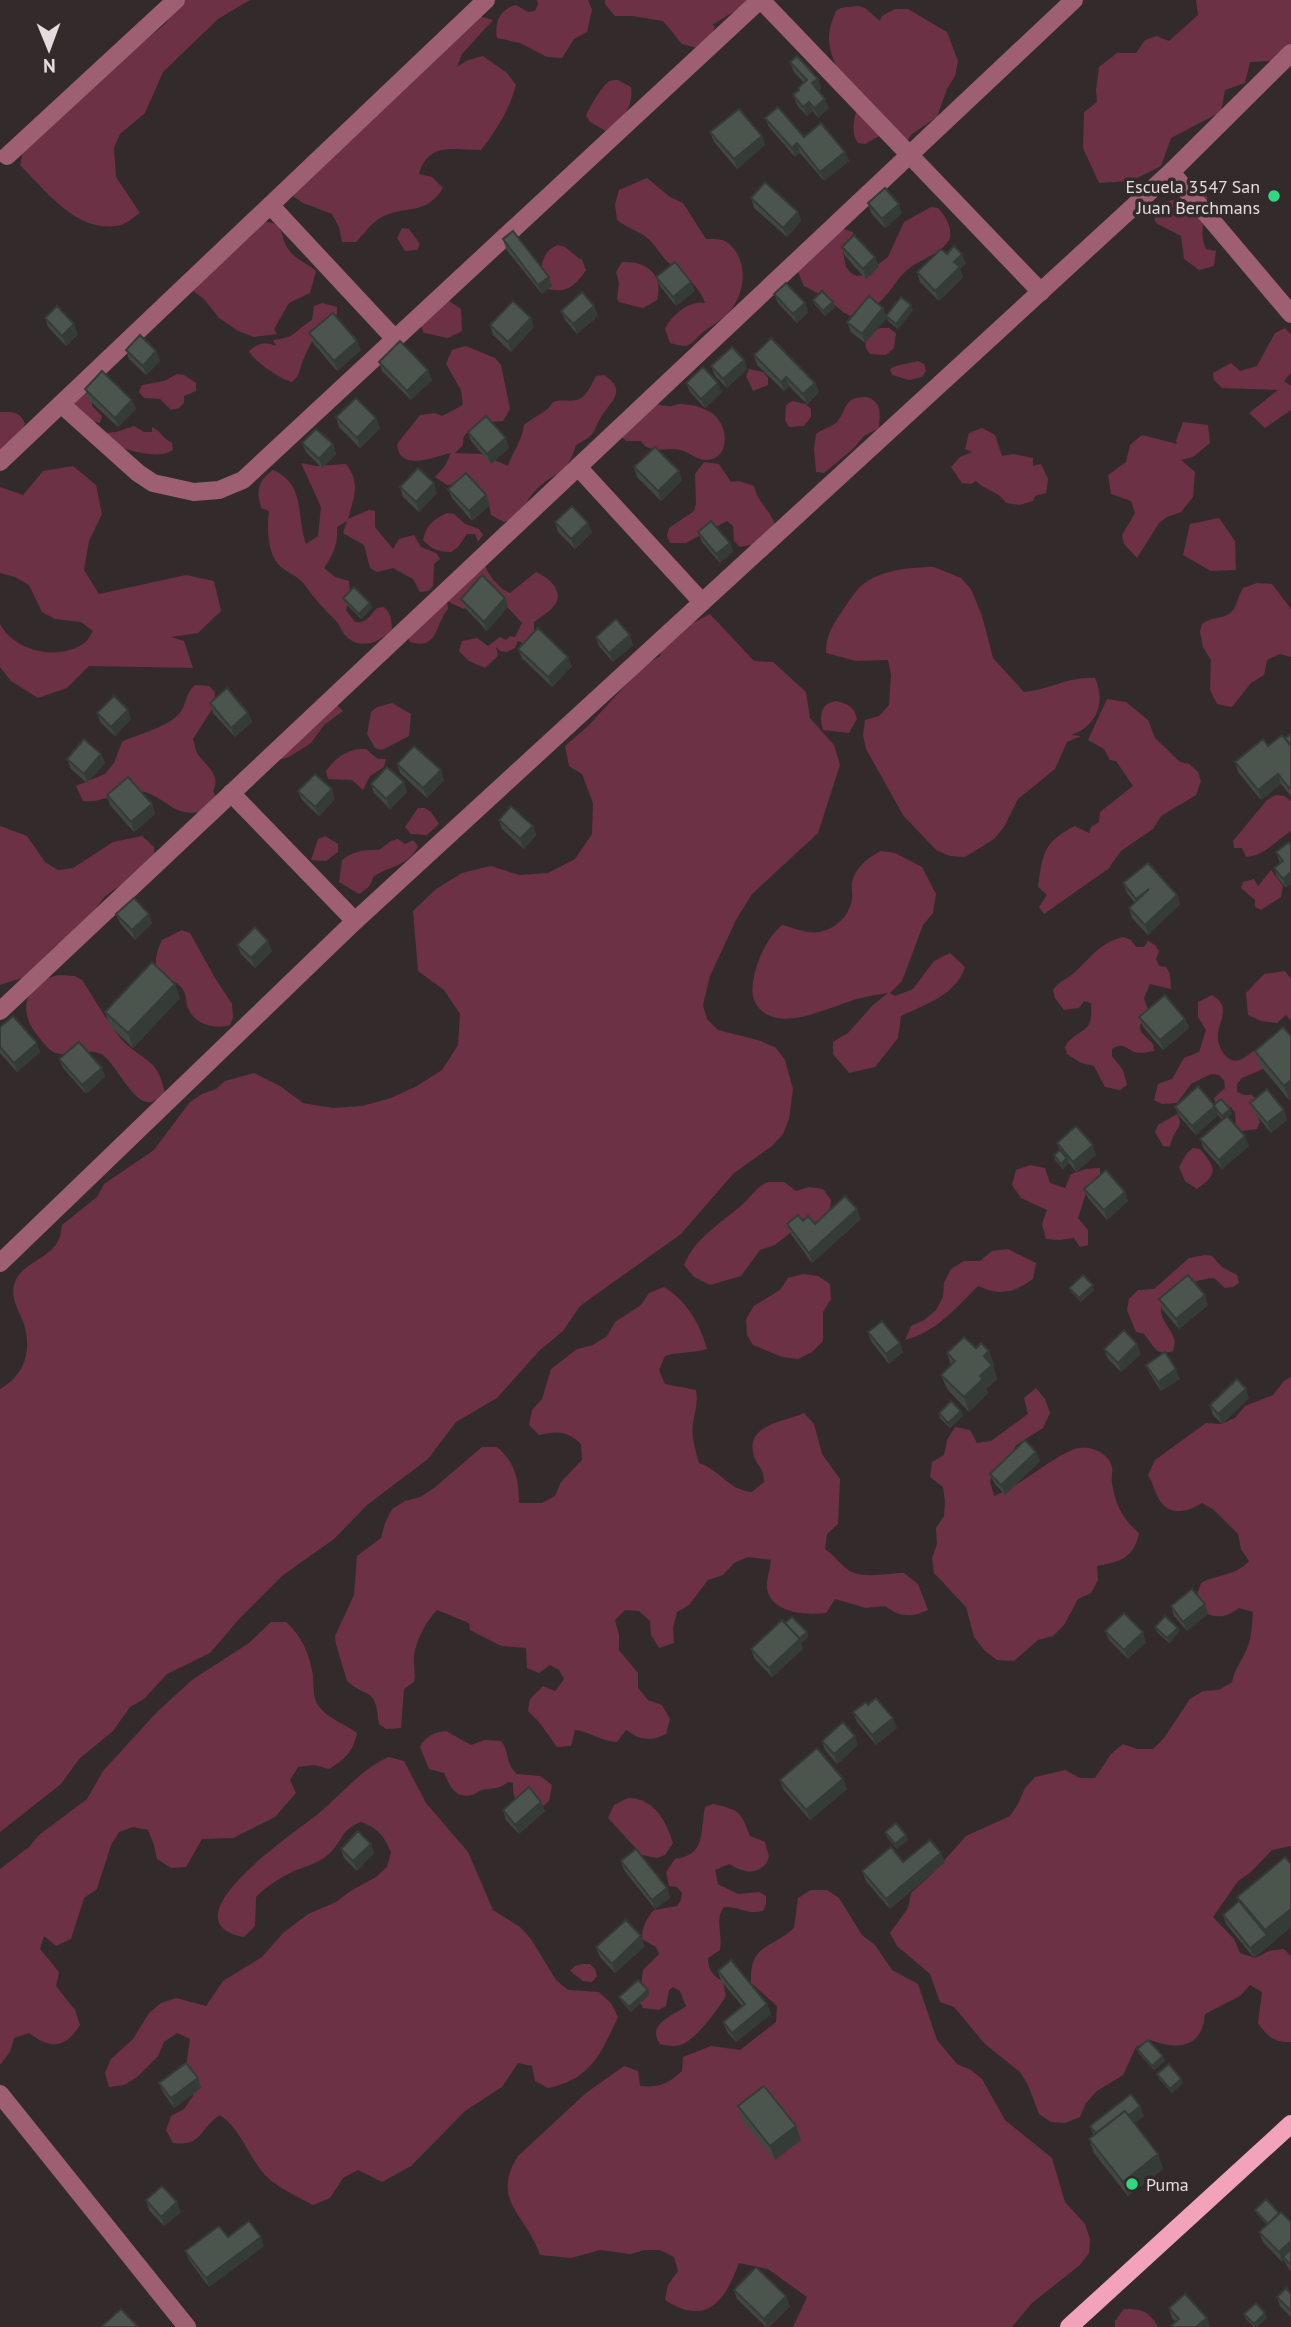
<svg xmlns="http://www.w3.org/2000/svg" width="1291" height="2327" viewBox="0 0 1291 2327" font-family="'PT Sans',sans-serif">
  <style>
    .green { fill: #6d3145 }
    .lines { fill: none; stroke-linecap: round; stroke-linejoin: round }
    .minor { stroke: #9e5f72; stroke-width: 18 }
    .major { stroke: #f2a3ba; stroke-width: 18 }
    .wall { fill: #414843 }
    .shaded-wall { fill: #353b37 }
    .building { fill: #4c544e; stroke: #353b37; stroke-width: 2 }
    .poi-dot { fill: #31d882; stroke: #332a2c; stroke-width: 2.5 }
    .labels { text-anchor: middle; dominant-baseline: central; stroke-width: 7; stroke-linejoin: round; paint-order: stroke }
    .poi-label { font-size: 18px; fill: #e2dcde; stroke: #332a2c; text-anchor: end }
  </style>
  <rect width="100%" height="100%" fill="#332a2c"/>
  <!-- green -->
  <g class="green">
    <path d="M182,0H250L218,19L163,72L145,113L120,134L114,148L116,177L140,213C134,217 127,223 121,225C78,235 47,192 20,165L27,134L91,73L142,43L165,24Z"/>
    <path d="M537,0H588L592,10L587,32L574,39L562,58L547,57L520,43L497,38C494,22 500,9 516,5L528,12L535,11L538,4Z"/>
    <polygon points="605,0 753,0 712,25 715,26 710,40 697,48 682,44 663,21 632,16 615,16 605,4"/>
    <polygon points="1196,0 1291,0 1291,46 1273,61 1250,62 1245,83 1225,90 1221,112 1171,138 1161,166 1131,181 1099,183 1083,148 1084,112 1097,102 1096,90 1099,67 1117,53 1136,53 1145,40 1157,36 1169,41 1198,15"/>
    <path d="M858,6L865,8L880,21L882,16L895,9H908L947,32L958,61L955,76L947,89L937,117L912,134L903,146L885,133L865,144L858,143C849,130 856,114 859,100C842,78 821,50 832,21C834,18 834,14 836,11C841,6 851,7 858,6Z"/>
    <path d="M479,16L493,20L462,54L457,67L468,60L483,56L507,73L516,85C510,109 496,131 481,150C453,150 428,142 419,174L432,177L443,188C425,217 405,204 380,218C371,223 363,235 356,242H342L339,227L332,214L303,203L290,194Z"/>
    <path d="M618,80L631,87C634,107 622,120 609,133L590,122L586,116C587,111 602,87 606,84C610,80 613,80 618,80Z"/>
    <path d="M647,178L670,197L683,203L706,239C713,239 722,238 728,243C749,260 746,293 729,312C722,320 711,326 703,332C697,337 693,344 686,346C681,346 675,344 670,343L665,329C671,316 690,299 705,303C697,280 679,275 664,258C658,251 654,243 646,237C637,230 627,228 617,220L615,205L619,190Z"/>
    <path d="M1205,189C1214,213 1195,225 1206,249L1216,251L1214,266L1199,270L1184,259L1181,236L1156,223L1151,207Z"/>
    <path d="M931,207L938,208C945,216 952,226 950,237C948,249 922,260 912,266C897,276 890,295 875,306C868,312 859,314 850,316L843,312L825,297L804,286L795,265L840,228L853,232L852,239L843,251L846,267L851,273L857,276L864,275L888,257L904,222Z"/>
    <path d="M267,222C286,224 280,240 289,250C295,259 308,264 316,271L310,293L289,303L274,329L277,334L254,337L238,331L219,318L205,300L192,290L260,223Z"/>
    <polygon points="402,228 409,229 420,244 417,250 405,251 397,238"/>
    <path d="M558,245L565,247L581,260V257L586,270C573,290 563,294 541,287C540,271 540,251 558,245Z"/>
    <path d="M622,262C647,261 664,274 657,300L643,308L619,302L617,299L619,283L616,272Z"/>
    <polygon points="449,301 461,309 462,331 448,338 424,333 419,322"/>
    <path d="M322,303L337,307V314C320,325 309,344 302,363C299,372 299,376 292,382C282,380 253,361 249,351C258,343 265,341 276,346L273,340C296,338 294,331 312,320L314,306Z"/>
    <polygon points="881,328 889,328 896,333 894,348 886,355 870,354 866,348 865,341 874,329"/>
    <polygon points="1285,328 1291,335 1291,373 1284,381 1291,386 1291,410 1265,428 1249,413 1278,390 1222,388 1214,380 1213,373 1231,363 1240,371 1257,366 1275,333"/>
    <path d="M466,346L495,358L501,365L510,409L503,421C487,422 472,424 463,438V445L455,453L481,454L508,466C513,451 522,441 524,425C533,417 548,412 553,402C561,399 569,402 577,400C587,397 592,383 596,376L604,375C624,388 616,397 605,411C591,430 601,432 576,445C565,480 554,470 535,491C521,506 527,513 504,522L491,515L488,500L462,483L447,485L435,477L445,466L451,453C435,456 399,473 397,444L420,415L435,413L442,416L463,405L461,390L446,364L452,350Z"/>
    <path d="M918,361L924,364L926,371L922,377L909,380L892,375L890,369C898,364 908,364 918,361Z"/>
    <polygon points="749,369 763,372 768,378 768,385 753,391 746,376"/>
    <polygon points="177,374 184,375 196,383 196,391 184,396 184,403 179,408 171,410 160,399 144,398 139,392 142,385 164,381"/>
    <polygon points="86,390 92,394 92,406 102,416 100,423 73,415 76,397"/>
    <path d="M867,397C882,402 880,414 879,428L864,436L854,448L824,473L816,472L814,449L816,434C822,429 832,427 837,422C849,407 843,397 867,397Z"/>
    <polygon points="792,401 806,404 811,409 811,417 804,426 789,427 785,420 786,405"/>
    <path d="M646,402C654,403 661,406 668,406C671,407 675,405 678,404C690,404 700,406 710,412C728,421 733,459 706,460C694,460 687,449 675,449C663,449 648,453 641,441H626L621,436Z"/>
    <path d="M0,412C13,412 20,411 25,424L14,444L0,450Z"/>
    <polygon points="1183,422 1208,425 1210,443 1193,457 1181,460 1195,472 1193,497 1181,512 1167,517 1159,523 1137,558 1124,544 1122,535 1135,513 1131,501 1111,494 1108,475 1126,462 1130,445 1142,435 1177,444 1176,441"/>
    <path d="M134,426L144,432H152V427C160,430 163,439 172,443L173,450C159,459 137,452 122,448C116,446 109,437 105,433L116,432Z"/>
    <path d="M982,428L995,435L1002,456L1013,454L1033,458V466L1041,464L1048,479L1046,493L1035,496L1033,501L1019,505L1006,503C999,491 986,491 976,481L971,484L962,483L951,467L960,457L972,452L965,449L969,433Z"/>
    <path d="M704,462L719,464L731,482L739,481L754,486C758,503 769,509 775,524L755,544L740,547L734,541L733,526L727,521L686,543H670L667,536L669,528L694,511L696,504L695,474Z"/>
    <path d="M301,463L316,466L346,464C361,484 354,496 348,519L369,510L375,511V527L393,549L399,539L414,535L421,547L436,553L440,559L434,564L433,586L428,591L420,592L413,579L393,568L377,572L370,568L364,545L343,533L347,521L337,527C338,543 334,554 324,568L335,577L349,581L350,595L346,610L355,622C367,624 369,616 377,608L384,607C392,615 391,619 392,629C380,643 359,651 345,635C341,630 340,625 336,621C324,609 313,597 304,584C297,575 285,572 278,564C267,551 267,526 269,511L261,508C256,490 258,481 273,470C306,484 296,516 306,544L318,536L321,507Z"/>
    <path d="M73,466L96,485L102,514L89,541L84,570L99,594L186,575L214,581L221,611L198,633L171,637L184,641L193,668L89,666L67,688L38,698L11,681L0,667V624C14,651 57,661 83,644C87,642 90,636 93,631L81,622L55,619L42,612L29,585L15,577L0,573V487L23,495L43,471Z"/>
    <path d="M447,513L454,514L465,524L479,529L483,535L478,542L475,534H467L458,547L451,552C439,552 431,549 423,540C426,525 434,519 447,513Z"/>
    <polygon points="1219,518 1235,541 1236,570 1211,571 1183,555 1190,524"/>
    <path d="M484,562C487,574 499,589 510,593L536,572C550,578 566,593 553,607C548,613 540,617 534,622V633L530,647L518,641L515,648L507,652L500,651L496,647L498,656L485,668L469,661L459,651L462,641L477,638L488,646L500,637L506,640L510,636L515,637L522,623L486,584L464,609L447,601L448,609C435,623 439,651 410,642L406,633Z"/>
    <path d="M934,567L961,578L971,589L982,616L993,658L1024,692C1049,690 1069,676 1095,678C1106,702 1097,726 1071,735L1081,736L1067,742L1055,769L1018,799L1004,827L994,839L965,857L950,856L936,850L903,815L866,749L863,735L865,720L879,716L889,705L891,675L888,660L856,661L826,653C826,636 832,626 841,613C847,604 853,594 861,586C879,570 911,567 934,567Z"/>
    <path d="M1257,583L1272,584L1291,609V657L1280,654L1267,660L1264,675L1251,683L1232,707L1217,704L1210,690L1211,660L1203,647L1200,632L1202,624C1211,617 1220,619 1229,614C1237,609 1238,595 1243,588Z"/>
    <path d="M710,614L754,661L773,662L806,692L810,718L834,745L840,765L818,833L752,894L736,920L710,976L703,1005L707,1019L718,1030L761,1041L776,1048L785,1060L793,1089L789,1119L783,1134L772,1146L734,1173L681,1234L580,1306L563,1331L539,1351L497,1398L456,1422L428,1459L367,1505L334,1539L282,1576L240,1618L210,1653L167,1674L144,1699L130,1707L113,1731L79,1759L61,1784L0,1832V1389C25,1375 32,1351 24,1324C19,1311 9,1296 15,1282C22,1263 49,1259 58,1241C61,1237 61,1229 62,1225L97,1197L104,1184L154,1150L190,1102L202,1094L216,1089L225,1081L254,1073L280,1086L303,1103L333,1108L362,1106L391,1098L417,1086L442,1070L458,1045L460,1014L444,990L418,971L413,911L436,889L462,873L491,866L519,875L548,873L575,859L592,834L593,803L582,774L569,766L565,746L588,726L643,666L660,656L664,643L689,625Z"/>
    <path d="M195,685L209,686L215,692L214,706L193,739C195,745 195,751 199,756C208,767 221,776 213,791L216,797L210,810C171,820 172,799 141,791C126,799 127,795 112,797C99,799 99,802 83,801L76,786L105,774L114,763L122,742C140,733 164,729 179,714C187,705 185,693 195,685Z"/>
    <path d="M1107,699L1126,702L1148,720L1155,738L1180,762L1189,764L1198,772L1201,781L1196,795L1161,816L1153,829L1121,851L1108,869L1044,914L1039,907L1047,895L1038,887C1043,854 1042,843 1075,826L1089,833L1091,827L1099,822L1100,812L1133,786L1116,761L1110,760L1104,749L1088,740Z"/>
    <path d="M836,701C849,704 854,707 857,719L849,733L823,730C819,716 820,704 836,701Z"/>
    <polygon points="392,703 411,714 409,736 382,750 375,748 367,734 371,712 377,707"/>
    <polygon points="337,705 343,711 324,725 311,743 289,757 279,760"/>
    <path d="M358,749H366L378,759H386L384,767L370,776L363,790L352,780L328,779L326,771C336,758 342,753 358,749Z"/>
    <path d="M1276,795L1284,796L1291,801V831C1276,840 1265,856 1246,857L1242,848H1234L1233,841L1267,800Z"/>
    <polygon points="418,808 425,808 431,812 439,824 427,835 411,834 405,827"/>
    <polygon points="0,826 27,836 45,862 58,870 73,868 113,842 142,836 154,847 155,862 105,896 97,907 91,921 54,947 33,969 22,978 0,985"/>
    <polygon points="325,836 338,844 338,852 326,861 311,860 318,839"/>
    <path d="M398,839L405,844L413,840L418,846C409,866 389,866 373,877C371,886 367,889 359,894L339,882L342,860C351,852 367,849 379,850L391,841Z"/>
    <path d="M881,851L895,853L922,867L936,894L933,913L923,925L902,981L890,993L895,996L913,989L934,961L950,953L965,967C956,995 926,1004 901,1016L898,1038L875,1067L849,1073L833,1054V1042L848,1033L873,1005L888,993C879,994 870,996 861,998C835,1004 786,1032 762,1011C753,1003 751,993 753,982C756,961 767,938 782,925C791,927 800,931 809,932C829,935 849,919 852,899C853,893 851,888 852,882C856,867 867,858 881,851Z"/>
    <polygon points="1271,870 1283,886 1281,897 1261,910 1255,907 1255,900 1241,888 1243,882 1254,879 1258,886"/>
    <path d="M182,930L190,933L215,978L232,1004L233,1018L230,1025C215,1030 194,1024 188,1008C185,1000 187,994 181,987C176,981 168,980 162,976C151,967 157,951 162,940Z"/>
    <path d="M1123,937L1131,940L1136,947H1144L1148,941L1155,945L1159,951L1156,959L1159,966L1166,967L1170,974L1171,989L1150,984L1144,998L1149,1013L1140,1025L1141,1032L1153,1044L1154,1051C1147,1052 1141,1054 1135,1052C1124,1048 1123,1042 1112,1049V1056L1123,1070L1127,1085L1120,1090L1105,1087L1094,1066L1081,1063L1067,1054L1065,1047C1077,1026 1094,1038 1091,1003L1084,1001L1079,1008L1064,1010L1055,998L1053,990C1059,981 1067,979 1074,973C1091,958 1099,943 1123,937Z"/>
    <polygon points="1285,971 1291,979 1291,1021 1286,1015 1277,1023 1261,1021 1248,1015 1246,993 1264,974"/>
    <path d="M59,975L75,976L82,980C94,998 105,1018 118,1035C139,1062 158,1054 165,1094C161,1096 155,1101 151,1102C133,1106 116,1062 101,1054C87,1047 67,1059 53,1052C47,1048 42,1041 38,1036C16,1010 26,982 59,975Z"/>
    <path d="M1212,995C1234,1008 1216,1022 1218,1040C1219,1049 1228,1064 1239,1060C1244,1059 1249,1054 1253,1051L1261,1054L1263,1069L1242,1078L1237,1084V1092L1244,1095H1252L1258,1101L1257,1115L1260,1122L1257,1129L1242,1131L1236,1128L1235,1113L1231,1107L1216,1105L1214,1098L1225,1088L1224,1080L1219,1075L1211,1074L1191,1084L1177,1103L1162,1104L1154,1100L1158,1084L1172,1079L1184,1058L1199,1052L1206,1030L1198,1017V1002Z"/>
    <path d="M1177,1114C1182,1124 1180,1125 1175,1133C1172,1137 1172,1142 1169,1147L1163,1146L1155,1132L1158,1125Z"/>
    <path d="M1193,1148L1200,1149C1216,1168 1219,1173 1197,1189L1185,1181L1179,1167L1187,1153Z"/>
    <polygon points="1030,1165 1045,1168 1050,1183 1065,1188 1071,1174 1086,1169 1100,1168 1100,1183 1087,1190 1078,1218 1088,1230 1088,1245 1080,1247 1074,1238 1060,1240 1046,1239 1042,1224 1047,1210 1021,1198 1012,1185 1016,1170"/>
    <path d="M768,1182H784L796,1191L809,1187L823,1189L831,1200L829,1217L814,1224L799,1226L775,1245L760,1250L741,1276L710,1285L694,1277L684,1265C696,1236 722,1223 744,1203C754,1194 755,1188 768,1182Z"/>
    <path d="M1008,1249L1036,1263L1033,1279C1014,1293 999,1296 978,1286C956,1308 936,1332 905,1340L911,1326L924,1320L936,1310L943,1297L944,1283L951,1269L964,1261H980L992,1251Z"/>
    <path d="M1205,1255L1212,1256L1222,1267L1237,1275L1239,1283L1233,1287L1225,1288L1214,1278C1197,1279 1154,1292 1162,1316C1167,1330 1179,1335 1173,1351C1155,1357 1153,1344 1144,1334L1136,1332L1127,1310L1129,1299L1138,1290L1154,1289L1189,1258Z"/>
    <polygon points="803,1274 818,1276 830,1284 831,1299 823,1312 823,1341 812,1352 798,1359 782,1357 753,1345 747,1335 746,1319 754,1306 780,1290 788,1278"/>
    <path d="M664,1287C687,1301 700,1324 707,1349C692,1354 680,1351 665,1356L659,1370L665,1384L696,1390C698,1402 696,1406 694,1418C690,1433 695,1449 699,1463C722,1471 728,1490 752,1492L764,1482C763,1465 758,1468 754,1456C744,1424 785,1422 804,1413L814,1424L822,1454L840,1479L838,1524L827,1534L825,1549C834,1555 839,1563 847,1569C860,1580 888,1573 904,1573L918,1584L928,1610C911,1618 900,1617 885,1606L866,1608L835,1599L826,1613C807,1615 772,1614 767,1589C766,1581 770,1569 771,1560L748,1557L734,1563L723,1575L708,1580L689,1605L677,1612L673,1628L674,1643L659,1648L651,1635L650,1621L639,1611L625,1610L615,1620L619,1635V1650L638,1673V1688L648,1700L662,1705L670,1719L666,1734C649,1742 641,1740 626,1730L617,1742C600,1741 591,1732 575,1730L571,1746L557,1747L539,1722L528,1711L530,1699L543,1686L555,1691L564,1679L559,1670L550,1665L539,1673L527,1668L526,1648L501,1646L470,1630L469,1623L437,1610C426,1621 415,1642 414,1658C413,1666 416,1673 414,1682L404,1689L401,1728L386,1729L379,1724C375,1685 370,1701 347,1681L336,1644L335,1636L354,1595L357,1556L381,1538L385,1523L392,1509L405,1501L420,1497L434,1488L482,1447H497C515,1462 519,1479 519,1503H542L555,1496L561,1482L582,1460L581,1444C566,1430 558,1431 539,1435L529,1425L532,1410L542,1399L551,1369L577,1349L593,1345L607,1336L615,1322L641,1305L649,1293Z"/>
    <path d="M1291,1377V1846L1272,1850L1251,1872L1238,1881L1213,1917L1234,1939L1240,1953L1255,1958L1269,1951L1284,1949L1291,1956V2042C1274,2043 1267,2036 1258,2023L1262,1992L1250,1985L1240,1996L1205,2014C1203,2047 1178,2051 1150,2040L1136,2047L1123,2075L1097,2091L1086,2103L1080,2117L1065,2123L1051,2122L1039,2114L1028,2085L1020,2072L985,2044L954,2007L940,2002L930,1974L897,1946L890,1933L908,1908L911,1893L934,1872L966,1836L1010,1816L1018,1804L1025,1788L1035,1777L1065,1770L1080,1778H1095L1111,1754L1123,1744L1137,1749H1153L1164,1738L1190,1699L1203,1691L1219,1690L1232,1682C1235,1667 1243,1660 1248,1646C1252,1636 1252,1623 1253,1612L1239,1608C1225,1618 1217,1619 1201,1611L1196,1597L1201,1583C1217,1574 1236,1576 1249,1561L1241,1549L1238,1534L1214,1510L1202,1503C1189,1511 1171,1517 1160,1501C1156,1495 1153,1483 1148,1475L1155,1460L1206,1423L1221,1424L1235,1418L1245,1406L1273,1395L1284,1381Z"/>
    <path d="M1036,1388L1045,1399L1050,1413L1043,1428L1016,1445L1009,1460L996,1467L990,1481L994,1496C1022,1485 1045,1462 1072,1450C1086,1444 1108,1451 1112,1467C1113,1472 1111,1478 1112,1483C1115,1504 1123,1520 1139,1533C1134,1558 1120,1562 1097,1566L1098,1580L1091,1593L1078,1599L1064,1625L1053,1636L1038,1640L1014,1661L997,1660L985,1651L974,1637L966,1607L934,1573L932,1558L937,1544L936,1528L944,1516L945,1501L943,1487L930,1477L932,1462L944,1455L947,1440L955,1427L970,1430L977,1443L991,1441L1028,1414L1024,1398Z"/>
    <path d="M271,1622H286C302,1636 310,1655 313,1676C314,1687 312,1698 320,1708C329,1719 345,1724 357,1733C353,1752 345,1759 329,1769L314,1765L298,1767L290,1780L296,1793L275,1817L233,1838L202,1839L186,1867L171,1868L157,1859L154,1845L148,1830L133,1827L119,1832L111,1845L97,1889L84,1898L71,1939L56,1946L44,1936L40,1949L59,1972L56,1986L75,2010L80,2025C65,2049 50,2049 29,2033L14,2038L10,2052L0,2065V1869L29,1847L39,1835L87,1799L103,1771L157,1712L192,1680L249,1643Z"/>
    <path d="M446,1731L471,1745L485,1740L501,1741C510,1751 504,1762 517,1774L540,1776L552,1785L549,1801L538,1810C521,1803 512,1804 513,1783L508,1782C500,1788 497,1788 487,1789C482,1789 477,1793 472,1795C455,1799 450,1786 444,1773L429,1769L420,1747C424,1737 435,1732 446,1731Z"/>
    <path d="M389,1757L404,1761L426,1803L468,1852L493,1910L520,1927L531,1939L556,1980L568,1990L599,1992L611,2003L618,2017C600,2055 591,2079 548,2088L535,2081L532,2066L518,2063L502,2087L465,2111L411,2166L382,2182L358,2170L343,2178L330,2198L313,2205C297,2196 279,2189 266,2176C248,2157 242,2130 220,2115C199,2128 203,2147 173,2143L166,2130L171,2116L184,2109L193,2096V2081L186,2067L190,2039L177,2033L164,2042L158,2056L137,2077L124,2085L109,2087L105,2073L111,2059L133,2039L149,2013L161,2003L176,1998L206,2006L223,1981L262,1957L283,1933L308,1914L336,1902L349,1892L376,1877L387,1867L391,1852C384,1836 378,1828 361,1822C341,1830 344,1838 331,1852C321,1863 305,1866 292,1872C279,1878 266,1887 256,1897L255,1926L244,1937C162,1921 297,1831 318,1814C341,1795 362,1768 389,1757Z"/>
    <path d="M628,1798C654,1798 666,1821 673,1843L665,1855L657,1858L642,1855L608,1818L614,1805Z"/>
    <path d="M713,1804C740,1810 741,1812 750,1836L765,1842L769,1857L766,1864C752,1876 744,1872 729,1864L715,1870L718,1884L738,1894L759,1892L766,1896V1904L763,1911C748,1915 738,1906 724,1907C714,1920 723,1932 720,1950L708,1958C708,1971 713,1975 723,1982L726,1996C718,2009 697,2038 683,2044C675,2047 668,2046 660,2044C646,2024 673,2016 686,2006L680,1991L673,1987L669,1990L666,2006L659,2010L643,2008L639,2001L643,1970L659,1954L656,1947L642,1939C642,1927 646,1919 654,1910L677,1906L681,1900L682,1893L677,1887L669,1886L666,1872L675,1859C706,1855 700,1832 705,1807Z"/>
    <path d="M811,1890H827L839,1898L862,1935L875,1945L892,1970L918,1984L937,2040L957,2064L971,2070L982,2079L1005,2120L1052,2158L1065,2202L1085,2224L1090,2239L1089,2253L1080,2265L1032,2303L1012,2327H793L807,2297L768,2269L739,2263C725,2301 707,2327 665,2300L668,2285L678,2271L674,2257L660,2250H645L630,2254L600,2250L571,2258L540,2255C526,2214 490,2201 518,2156L586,2093L624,2066L638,2071L640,2086C659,2088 668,2084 682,2071L683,2057L711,2046L740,2050L776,2022L777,2006L751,1983C749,1944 771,1949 794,1928L798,1898Z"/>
    <polygon points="583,1964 590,1964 595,1969 597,1976 592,1982 583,1981 570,1971 575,1966"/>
    <path d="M1124,2309C1142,2309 1149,2311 1158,2327H1115V2321Z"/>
  </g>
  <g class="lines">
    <!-- minor -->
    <g class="minor">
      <polyline points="761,0 1041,292"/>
      <polyline points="7,156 176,0"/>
      <polyline points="1171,172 1291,314"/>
      <polyline points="271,206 395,339"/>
      <polyline points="61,404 138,473 153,483 194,492 219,490 243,480 760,0"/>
      <polyline points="0,462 486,0"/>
      <polyline points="578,467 701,601"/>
      <polyline points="231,793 355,921"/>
      <polyline points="0,1011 1074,0"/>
      <polyline points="0,1263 355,921 1171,172 1291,53"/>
      <polyline points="0,2094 187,2327"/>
    </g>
    <!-- major -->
    <polyline class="major" points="1069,2327 1291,2124"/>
  </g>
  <!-- wall -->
  <g class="wall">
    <polygon points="790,62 818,79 821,88 819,91 829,108 818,118 813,111 807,116 797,105 793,95 799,91 798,88 804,83 794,72"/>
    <polygon points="765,118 804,137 845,152 849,161 824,181 800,153 795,157 769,127"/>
    <polygon points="710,132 762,136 765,145 737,169 714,142"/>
    <polygon points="751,198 798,212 801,221 787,237 754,208"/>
    <polygon points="868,203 902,213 885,228 871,213"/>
    <polygon points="503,239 552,286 542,294 506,249"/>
    <polygon points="842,247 875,257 879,267 866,279 845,256"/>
    <polygon points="947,254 966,263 960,269 963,277 939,301 920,282 917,272"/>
    <polygon points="656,277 695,291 676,306 660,286"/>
    <polygon points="774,294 805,303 808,312 797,323 778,303"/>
    <polygon points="813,300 835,307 825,316 815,305"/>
    <polygon points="883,308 887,318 865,343 851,332 847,322"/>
    <polygon points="913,310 898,329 888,321 886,316"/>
    <polygon points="561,311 598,316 577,334 565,320"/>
    <polygon points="45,318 78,334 66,346 48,327"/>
    <polygon points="490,325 534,327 511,352 493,335"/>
    <polygon points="309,333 361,350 337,371 313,343"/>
    <polygon points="126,350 156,351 160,361 146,375 129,359"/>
    <polygon points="754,355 815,383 819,392 807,404 789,386 784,391 757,365"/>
    <polygon points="744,360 747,369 727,388 715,376 711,366"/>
    <polygon points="379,362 432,380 411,400 382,371"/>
    <polygon points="686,383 722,392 705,408 690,392"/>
    <polygon points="85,389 132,400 136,409 118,427 88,399"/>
    <polygon points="336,417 376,418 380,428 360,448 339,427"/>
    <polygon points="468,432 509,448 491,464 471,441"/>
    <polygon points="302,443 333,444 336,454 322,468 306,452"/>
    <polygon points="634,467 682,480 661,501 637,477"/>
    <polygon points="400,487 437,493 419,512 403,497"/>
    <polygon points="448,489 490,505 472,521 452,498"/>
    <polygon points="555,522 592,532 575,549 558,532"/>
    <polygon points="698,532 730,543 733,552 720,563 702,542"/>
    <polygon points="343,598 370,603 372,608 361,619 345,603"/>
    <polygon points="505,598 508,607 487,631 465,608 461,599"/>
    <polygon points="596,637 633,645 613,662 599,646"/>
    <polygon points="518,649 572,666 552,687 522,658"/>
    <polygon points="210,703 248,713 252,722 235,737 213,713"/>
    <polygon points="97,713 131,719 115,736 101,723"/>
    <polygon points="1291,734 1291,796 1281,784 1261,800 1238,772 1235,762 1285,738"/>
    <polygon points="101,754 105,763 87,783 71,769 67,759"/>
    <polygon points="397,764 444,780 427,798 400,773"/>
    <polygon points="371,784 407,792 390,809 374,793"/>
    <polygon points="298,791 335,799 319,816 302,800"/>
    <polygon points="107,795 152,804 155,814 134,832 110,805"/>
    <polygon points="499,820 533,826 536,835 524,849 502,829"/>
    <polygon points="1291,845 1286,888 1277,877 1274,868 1280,863 1276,852"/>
    <polygon points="1123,883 1177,895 1180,904 1148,935 1132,918 1129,908 1135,903 1127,893"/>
    <polygon points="116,914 152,923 135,940 120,923"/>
    <polygon points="237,945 272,951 255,968 241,954"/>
    <polygon points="180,998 133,1048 110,1026 105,1012"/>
    <polygon points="1139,1017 1185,1019 1189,1028 1163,1050 1143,1027"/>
    <polygon points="0,1027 40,1052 17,1072 0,1053"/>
    <polygon points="1283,1027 1289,1100 1260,1065 1255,1051"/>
    <polygon points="59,1059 102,1068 105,1077 86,1094 63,1068"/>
    <polygon points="1250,1103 1287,1120 1271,1133 1254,1112"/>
    <polygon points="1214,1105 1232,1114 1228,1117 1249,1146 1222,1169 1204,1149 1200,1139 1222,1120 1218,1115 1196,1135 1179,1116 1175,1107"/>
    <polygon points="1057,1143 1096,1155 1076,1172 1069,1163 1063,1169 1055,1160 1054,1155 1060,1151"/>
    <polygon points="1084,1189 1125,1192 1128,1201 1107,1220 1088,1198"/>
    <polygon points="861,1219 812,1263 791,1234 787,1224 803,1221 815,1224"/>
    <polygon points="1069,1288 1094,1290 1081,1302 1071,1292"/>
    <polygon points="1205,1295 1208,1305 1179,1329 1162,1309 1159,1299"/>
    <polygon points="868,1332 903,1352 889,1364 871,1341"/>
    <polygon points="976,1348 989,1351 994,1365 993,1367 997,1379 986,1389 988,1393 969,1412 947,1389 941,1375 951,1365 947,1353"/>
    <polygon points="1104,1349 1141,1354 1121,1372 1108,1359"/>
    <polygon points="1146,1365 1180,1379 1161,1391 1150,1374"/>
    <polygon points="1249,1398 1222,1424 1213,1415 1210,1405"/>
    <polygon points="939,1413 963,1416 950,1428 940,1418"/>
    <polygon points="1036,1452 1040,1461 1005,1495 994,1483 990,1474"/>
    <polygon points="1171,1606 1208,1614 1187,1631 1174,1616"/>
    <polygon points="785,1623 808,1637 801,1643 803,1649 772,1677 754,1658 751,1649"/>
    <polygon points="1155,1627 1178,1628 1179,1632 1169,1643 1157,1632"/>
    <polygon points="1105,1631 1146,1642 1128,1659 1109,1640"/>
    <polygon points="853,1712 897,1728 876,1745 857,1722"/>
    <polygon points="822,1741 858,1745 837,1764 825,1750"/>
    <polygon points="780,1780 847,1789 810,1820 783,1789"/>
    <polygon points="503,1810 545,1811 519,1834 506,1820"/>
    <polygon points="885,1832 906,1835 908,1840 897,1849 887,1837"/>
    <polygon points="371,1844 374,1853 357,1871 344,1858 341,1849"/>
    <polygon points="621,1861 667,1888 670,1898 655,1909 624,1870"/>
    <polygon points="903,1862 945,1862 890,1909 866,1881 862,1871"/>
    <polygon points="1237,1897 1291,1927 1254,1958 1226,1924 1223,1915 1239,1901"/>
    <polygon points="645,1946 615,1973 600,1957 596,1947"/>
    <polygon points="718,1971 771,2014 736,2042 727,2032 723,2022 743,2007 721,1981"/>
    <polygon points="649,1995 631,2012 621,2001 619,1997"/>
    <polygon points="1137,2049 1165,2061 1154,2070 1139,2054"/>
    <polygon points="1157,2074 1181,2079 1183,2083 1172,2093 1159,2079"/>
    <polygon points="198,2078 201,2088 174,2108 163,2092 159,2083"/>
    <polygon points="738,2106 796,2126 801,2140 775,2160 743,2121"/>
    <polygon points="1144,2116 1134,2123 1158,2154 1163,2169 1128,2196 1094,2153 1089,2139 1094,2136 1090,2126"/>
    <polygon points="146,2200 181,2212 164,2226 149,2210"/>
    <polygon points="1255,2210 1279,2213 1291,2222 1291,2271 1287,2266 1284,2260 1282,2262 1263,2242 1259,2232 1267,2225 1257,2214"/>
    <polygon points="228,2237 264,2246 209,2287 189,2260 185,2251"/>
    <polygon points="734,2290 790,2306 769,2327 766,2327 737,2299"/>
    <polygon points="1291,2294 1291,2317 1280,2306 1277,2297"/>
    <polygon points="1169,2308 1207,2318 1210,2327 1171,2327 1176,2322 1172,2318"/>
    <polygon points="1265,2313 1267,2318 1257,2327 1254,2327 1246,2319 1244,2314"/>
  </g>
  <!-- shaded-wall -->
  <g class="shaded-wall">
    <polygon points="818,79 821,88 816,93 812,83"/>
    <polygon points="825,99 829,108 818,118 814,108"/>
    <polygon points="809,102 813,111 807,116 803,107"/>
    <polygon points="762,136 765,145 737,169 734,159"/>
    <polygon points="797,143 800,153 795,157 792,148"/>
    <polygon points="845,152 849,161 824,181 820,172"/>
    <polygon points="899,204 902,213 885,228 882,219"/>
    <polygon points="798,212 801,221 787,237 783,228"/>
    <polygon points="962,254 966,263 960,269 963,277 939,301 935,291 954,262"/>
    <polygon points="875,257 879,267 866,279 863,269"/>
    <polygon points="549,277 552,286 542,294 538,285"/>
    <polygon points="691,282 695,291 676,306 673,297"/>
    <polygon points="833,302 835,307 825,316 823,311"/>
    <polygon points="805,303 808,312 797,323 793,314"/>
    <polygon points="911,305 913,310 898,329 896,324"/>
    <polygon points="594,306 598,316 577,334 573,324"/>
    <polygon points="883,308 887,318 865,343 862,334"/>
    <polygon points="531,318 534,327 511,352 508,342"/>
    <polygon points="74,324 78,334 66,346 62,336"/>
    <polygon points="357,341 361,350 337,371 334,361"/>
    <polygon points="156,351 160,361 146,375 143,366"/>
    <polygon points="744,360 747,369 727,388 723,379"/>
    <polygon points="428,370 432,380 411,400 407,391"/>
    <polygon points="786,377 789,386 784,391 781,382"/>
    <polygon points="718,383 722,392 705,408 701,399"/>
    <polygon points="815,383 819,392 807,404 803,394"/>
    <polygon points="132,400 136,409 118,427 115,418"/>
    <polygon points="376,418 380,428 360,448 357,438"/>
    <polygon points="506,438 509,448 491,464 487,454"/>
    <polygon points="333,444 336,454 322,468 319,459"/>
    <polygon points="679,471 682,480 661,501 658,491"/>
    <polygon points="434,483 437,493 419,512 416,502"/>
    <polygon points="486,495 490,505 472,521 469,511"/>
    <polygon points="588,523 592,532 575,549 571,539"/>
    <polygon points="730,543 733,552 720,563 716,554"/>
    <polygon points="505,598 508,607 487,631 484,622"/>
    <polygon points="370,603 372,608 361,619 359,614"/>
    <polygon points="630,635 633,645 613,662 609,653"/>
    <polygon points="568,657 572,666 552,687 548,677"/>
    <polygon points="128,710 131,719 115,736 111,727"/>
    <polygon points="248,713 252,722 235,737 231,728"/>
    <polygon points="101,754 105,763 87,783 84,774"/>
    <polygon points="441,770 444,780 427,798 423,788"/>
    <polygon points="1278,774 1281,784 1261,800 1258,790"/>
    <polygon points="404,782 407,792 390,809 386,799"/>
    <polygon points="332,789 335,799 319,816 315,807"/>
    <polygon points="152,804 155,814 134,832 131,822"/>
    <polygon points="533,826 536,835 524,849 520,839"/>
    <polygon points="1291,872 1291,884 1286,888 1283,879"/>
    <polygon points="1177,895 1180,904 1148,935 1145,925"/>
    <polygon points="149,914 152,923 135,940 132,930"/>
    <polygon points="268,941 272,951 255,968 251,958"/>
    <polygon points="175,984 180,998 133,1048 128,1033"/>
    <polygon points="1185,1019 1189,1028 1163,1050 1160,1040"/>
    <polygon points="37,1043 40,1052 17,1072 14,1063"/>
    <polygon points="102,1068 105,1077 86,1094 82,1085"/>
    <polygon points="1291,1080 1291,1099 1289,1100 1284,1086"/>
    <polygon points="1215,1106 1218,1115 1196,1135 1192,1126"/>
    <polygon points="1230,1109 1232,1114 1223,1121 1222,1116"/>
    <polygon points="1284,1110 1287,1120 1271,1133 1267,1123"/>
    <polygon points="1245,1136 1249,1146 1222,1169 1219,1160"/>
    <polygon points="1093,1145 1096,1155 1076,1172 1073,1162"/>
    <polygon points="1067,1158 1069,1163 1063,1169 1061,1164"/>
    <polygon points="1125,1192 1128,1201 1107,1220 1104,1210"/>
    <polygon points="857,1209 861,1219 812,1263 809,1253"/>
    <polygon points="1093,1285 1094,1290 1081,1302 1079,1298"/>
    <polygon points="1205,1295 1208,1305 1179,1329 1176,1319"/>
    <polygon points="900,1343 903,1352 889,1364 886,1354"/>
    <polygon points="1137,1344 1141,1354 1121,1372 1118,1363"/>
    <polygon points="989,1351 994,1365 993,1367 997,1379 986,1389 988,1393 969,1412 964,1397 980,1376 984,1356"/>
    <polygon points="1176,1369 1180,1379 1161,1391 1158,1382"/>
    <polygon points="1246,1389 1249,1398 1222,1424 1218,1414"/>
    <polygon points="961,1411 963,1416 950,1428 948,1423"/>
    <polygon points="1036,1452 1040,1461 1005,1495 1001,1485"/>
    <polygon points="1205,1604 1208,1614 1187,1631 1183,1622"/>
    <polygon points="1178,1628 1179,1632 1169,1643 1167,1638"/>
    <polygon points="807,1632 808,1637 801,1643 803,1649 772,1677 769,1668"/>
    <polygon points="1143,1632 1146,1642 1128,1659 1124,1650"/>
    <polygon points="893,1718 897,1728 876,1745 872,1735"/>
    <polygon points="855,1736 858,1745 837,1764 834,1754"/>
    <polygon points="843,1779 847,1789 810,1820 806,1810"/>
    <polygon points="541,1802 545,1811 519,1834 515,1825"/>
    <polygon points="906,1835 908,1840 897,1849 895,1844"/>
    <polygon points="371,1844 374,1853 357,1871 353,1861"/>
    <polygon points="941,1853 945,1862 890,1909 886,1899"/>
    <polygon points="667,1888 670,1898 655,1909 652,1900"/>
    <polygon points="1291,1909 1291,1927 1270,1944 1265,1930"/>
    <polygon points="1267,1935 1270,1944 1254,1958 1250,1948"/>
    <polygon points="641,1936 645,1946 615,1973 612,1964"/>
    <polygon points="648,1990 649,1995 631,2012 629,2007"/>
    <polygon points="767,2004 771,2014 736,2042 732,2033"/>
    <polygon points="1163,2056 1165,2061 1154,2070 1152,2066"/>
    <polygon points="198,2078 201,2088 174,2108 171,2098"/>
    <polygon points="1181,2079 1183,2083 1172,2093 1170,2089"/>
    <polygon points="1140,2106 1144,2116 1103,2147 1099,2137"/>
    <polygon points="796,2126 801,2140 775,2160 770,2146"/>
    <polygon points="1158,2154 1163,2169 1128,2196 1123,2182"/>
    <polygon points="177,2202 181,2212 164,2226 161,2217"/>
    <polygon points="261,2237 264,2246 209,2287 206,2278"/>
    <polygon points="1291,2241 1291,2253 1283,2257 1284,2260 1282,2262 1279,2252"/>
    <polygon points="786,2296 790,2306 769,2327 767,2327 764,2319"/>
    <polygon points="1265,2313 1267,2318 1257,2327 1255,2327 1254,2324"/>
    <polygon points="1207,2318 1210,2327 1196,2327"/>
  </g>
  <!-- building -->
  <g class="building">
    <polygon points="797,56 818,79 812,83 825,99 814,108 809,102 803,107 793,95 799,90 798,88 807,80 790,62"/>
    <polygon points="778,107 804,137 821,123 845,152 820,172 797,143 792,148 765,118"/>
    <polygon points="739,109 762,136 734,159 710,132"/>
    <polygon points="765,182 798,212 783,228 751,198"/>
    <polygon points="885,188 899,204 882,219 868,203"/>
    <polygon points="513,231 549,277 538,285 503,239"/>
    <polygon points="854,235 875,257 863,269 842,247"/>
    <polygon points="954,246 962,254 954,262 960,267 935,291 917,272 941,249 947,254"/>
    <polygon points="675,262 691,282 673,297 656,277"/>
    <polygon points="786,283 805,303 793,314 774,294"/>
    <polygon points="822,291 833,302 823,311 813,300"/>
    <polygon points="582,292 594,306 573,324 561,311"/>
    <polygon points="869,296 883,308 862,334 847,322"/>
    <polygon points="901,297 911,305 896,324 886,316"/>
    <polygon points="513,301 531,318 508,342 490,325"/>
    <polygon points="57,306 74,324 62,336 45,318"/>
    <polygon points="333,313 357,341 334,361 309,333"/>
    <polygon points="140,335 156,351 143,366 126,350"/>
    <polygon points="771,338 815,383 803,394 786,377 781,382 754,355"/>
    <polygon points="400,341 428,370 407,391 379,362"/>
    <polygon points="732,347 744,360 723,379 711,366"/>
    <polygon points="703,367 718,383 701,399 686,383"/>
    <polygon points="102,371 132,400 115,418 85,389"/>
    <polygon points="356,398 376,418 357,438 336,417"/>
    <polygon points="486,416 506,438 487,454 468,432"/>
    <polygon points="316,429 333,444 319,459 302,443"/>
    <polygon points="655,447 679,471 658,491 634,467"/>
    <polygon points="418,468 434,483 416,502 400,487"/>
    <polygon points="466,473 486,495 469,511 448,489"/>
    <polygon points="572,506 588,523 571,539 555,522"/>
    <polygon points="711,521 730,543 716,554 698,532"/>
    <polygon points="482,575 505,598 484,622 461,599"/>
    <polygon points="354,587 370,603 359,614 343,598"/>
    <polygon points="616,619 630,635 609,653 596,637"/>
    <polygon points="538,628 568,657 548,677 518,649"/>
    <polygon points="227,688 248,713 231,728 210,703"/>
    <polygon points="114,696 128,710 111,727 97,713"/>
    <polygon points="1291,734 1291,746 1285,738"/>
    <polygon points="1282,735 1291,746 1291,787 1289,788 1278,774 1258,790 1235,762 1263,739 1268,746"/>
    <polygon points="84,739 101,754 84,774 67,759"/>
    <polygon points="414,746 441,770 423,788 397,764"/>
    <polygon points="387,767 404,782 386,799 371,784"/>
    <polygon points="315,774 332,789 315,807 298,791"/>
    <polygon points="128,777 152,804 131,822 107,795"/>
    <polygon points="511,806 533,826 520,839 499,820"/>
    <polygon points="1289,842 1291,845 1291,872 1283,879 1274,868 1283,861 1276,852"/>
    <polygon points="1148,863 1177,895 1145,925 1129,908 1149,889 1136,899 1123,883"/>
    <polygon points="134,898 149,914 132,930 116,914"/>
    <polygon points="255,927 268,941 251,958 237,945"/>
    <polygon points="152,962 175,984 128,1033 105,1012"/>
    <polygon points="1165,995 1185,1019 1160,1040 1139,1017"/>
    <polygon points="13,1016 37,1043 14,1063 0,1047 0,1027"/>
    <polygon points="1283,1027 1291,1036 1291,1080 1284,1086 1255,1051"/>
    <polygon points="79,1042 102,1068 82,1085 59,1059"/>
    <polygon points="1198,1086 1215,1106 1192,1126 1175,1107"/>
    <polygon points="1267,1089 1284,1110 1267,1123 1250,1103"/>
    <polygon points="1221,1099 1230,1109 1222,1116 1217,1110 1214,1105"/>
    <polygon points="1227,1116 1245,1136 1219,1160 1200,1139"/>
    <polygon points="1076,1126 1093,1145 1073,1162 1057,1143"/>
    <polygon points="1060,1150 1067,1158 1061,1164 1054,1155"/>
    <polygon points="1106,1170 1125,1192 1104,1210 1084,1189"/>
    <polygon points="845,1196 857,1209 809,1253 787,1224 798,1215 803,1221 808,1216 815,1224"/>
    <polygon points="1083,1275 1093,1285 1079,1298 1069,1288"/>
    <polygon points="1188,1275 1205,1295 1176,1319 1159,1299"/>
    <polygon points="882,1321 900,1343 886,1354 868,1332"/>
    <polygon points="1124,1330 1137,1344 1118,1363 1104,1349"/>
    <polygon points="964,1337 976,1348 981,1343 989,1351 984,1356 992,1365 980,1376 983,1379 964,1397 941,1375 955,1361 947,1353"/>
    <polygon points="1165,1352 1176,1369 1158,1382 1146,1365"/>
    <polygon points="1237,1379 1246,1389 1218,1414 1210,1405"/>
    <polygon points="951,1401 961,1411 948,1423 939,1413"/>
    <polygon points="1025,1440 1036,1452 1001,1485 990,1474"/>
    <polygon points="1192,1589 1205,1604 1183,1622 1171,1606"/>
    <polygon points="1124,1613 1143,1632 1124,1650 1105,1631"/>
    <polygon points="1165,1616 1178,1628 1167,1638 1155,1627"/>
    <polygon points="792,1617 807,1632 799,1639 785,1623"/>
    <polygon points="782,1620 800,1639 769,1668 751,1649"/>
    <polygon points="876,1698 893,1718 872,1735 853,1712 866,1702 868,1705"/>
    <polygon points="843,1722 855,1736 834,1754 822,1741"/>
    <polygon points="817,1748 843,1779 806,1810 780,1780"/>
    <polygon points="529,1787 541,1802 515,1825 503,1810"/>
    <polygon points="896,1823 906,1835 895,1844 885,1832"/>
    <polygon points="358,1831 371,1844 353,1861 341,1849"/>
    <polygon points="930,1840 941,1853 886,1899 862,1871 891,1847 903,1862"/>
    <polygon points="636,1849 667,1888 652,1900 621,1861"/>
    <polygon points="1285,1857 1291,1864 1291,1909 1265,1930 1237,1897"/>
    <polygon points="1239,1901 1267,1935 1250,1948 1223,1915"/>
    <polygon points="626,1920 641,1936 612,1964 596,1947"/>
    <polygon points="731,1960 767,2004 732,2033 723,2022 745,2004 718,1971"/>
    <polygon points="638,1980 648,1990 629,2007 619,1997"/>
    <polygon points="1148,2040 1163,2056 1152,2066 1137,2049"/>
    <polygon points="186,2063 198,2078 171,2098 159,2083"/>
    <polygon points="1169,2064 1181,2079 1170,2089 1157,2074"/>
    <polygon points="764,2086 796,2126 770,2146 738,2106"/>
    <polygon points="1131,2094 1140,2106 1128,2116 1125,2111 1096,2133 1090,2126"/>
    <polygon points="1125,2111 1158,2154 1123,2182 1089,2139"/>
    <polygon points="162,2186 177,2202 161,2217 146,2200"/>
    <polygon points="1266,2199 1279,2213 1268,2224 1255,2210"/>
    <polygon points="1281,2212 1291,2222 1291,2241 1279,2252 1259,2232"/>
    <polygon points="249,2221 261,2237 206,2278 185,2251 219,2226 228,2237"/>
    <polygon points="1291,2249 1291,2265 1283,2257"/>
    <polygon points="756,2267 786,2296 764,2319 734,2290"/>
    <polygon points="1286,2288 1291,2294 1291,2311 1277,2297"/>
    <polygon points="1185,2294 1207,2318 1196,2327 1171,2327 1171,2326 1179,2319 1169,2308"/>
    <polygon points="1256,2303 1265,2313 1254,2324 1244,2314"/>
    <polygon points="121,2309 138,2327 101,2327"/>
  </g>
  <!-- markers -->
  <g class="poi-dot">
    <circle cx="1274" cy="196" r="7"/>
    <circle cx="1132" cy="2184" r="7"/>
  </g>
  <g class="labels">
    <!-- poi labels -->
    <g class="poi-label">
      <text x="1260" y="186">Escuela 3547 San<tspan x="1260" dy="21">Juan Berchmans</tspan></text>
      <text x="1146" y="2184" text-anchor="start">Puma</text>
    </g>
  </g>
  <!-- north arrow -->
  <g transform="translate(49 49) rotate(179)" stroke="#332a2c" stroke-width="5" paint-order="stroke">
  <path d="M0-5L12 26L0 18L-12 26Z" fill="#e2dcde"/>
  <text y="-10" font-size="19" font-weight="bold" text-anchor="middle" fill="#e2dcde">N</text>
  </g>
</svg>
